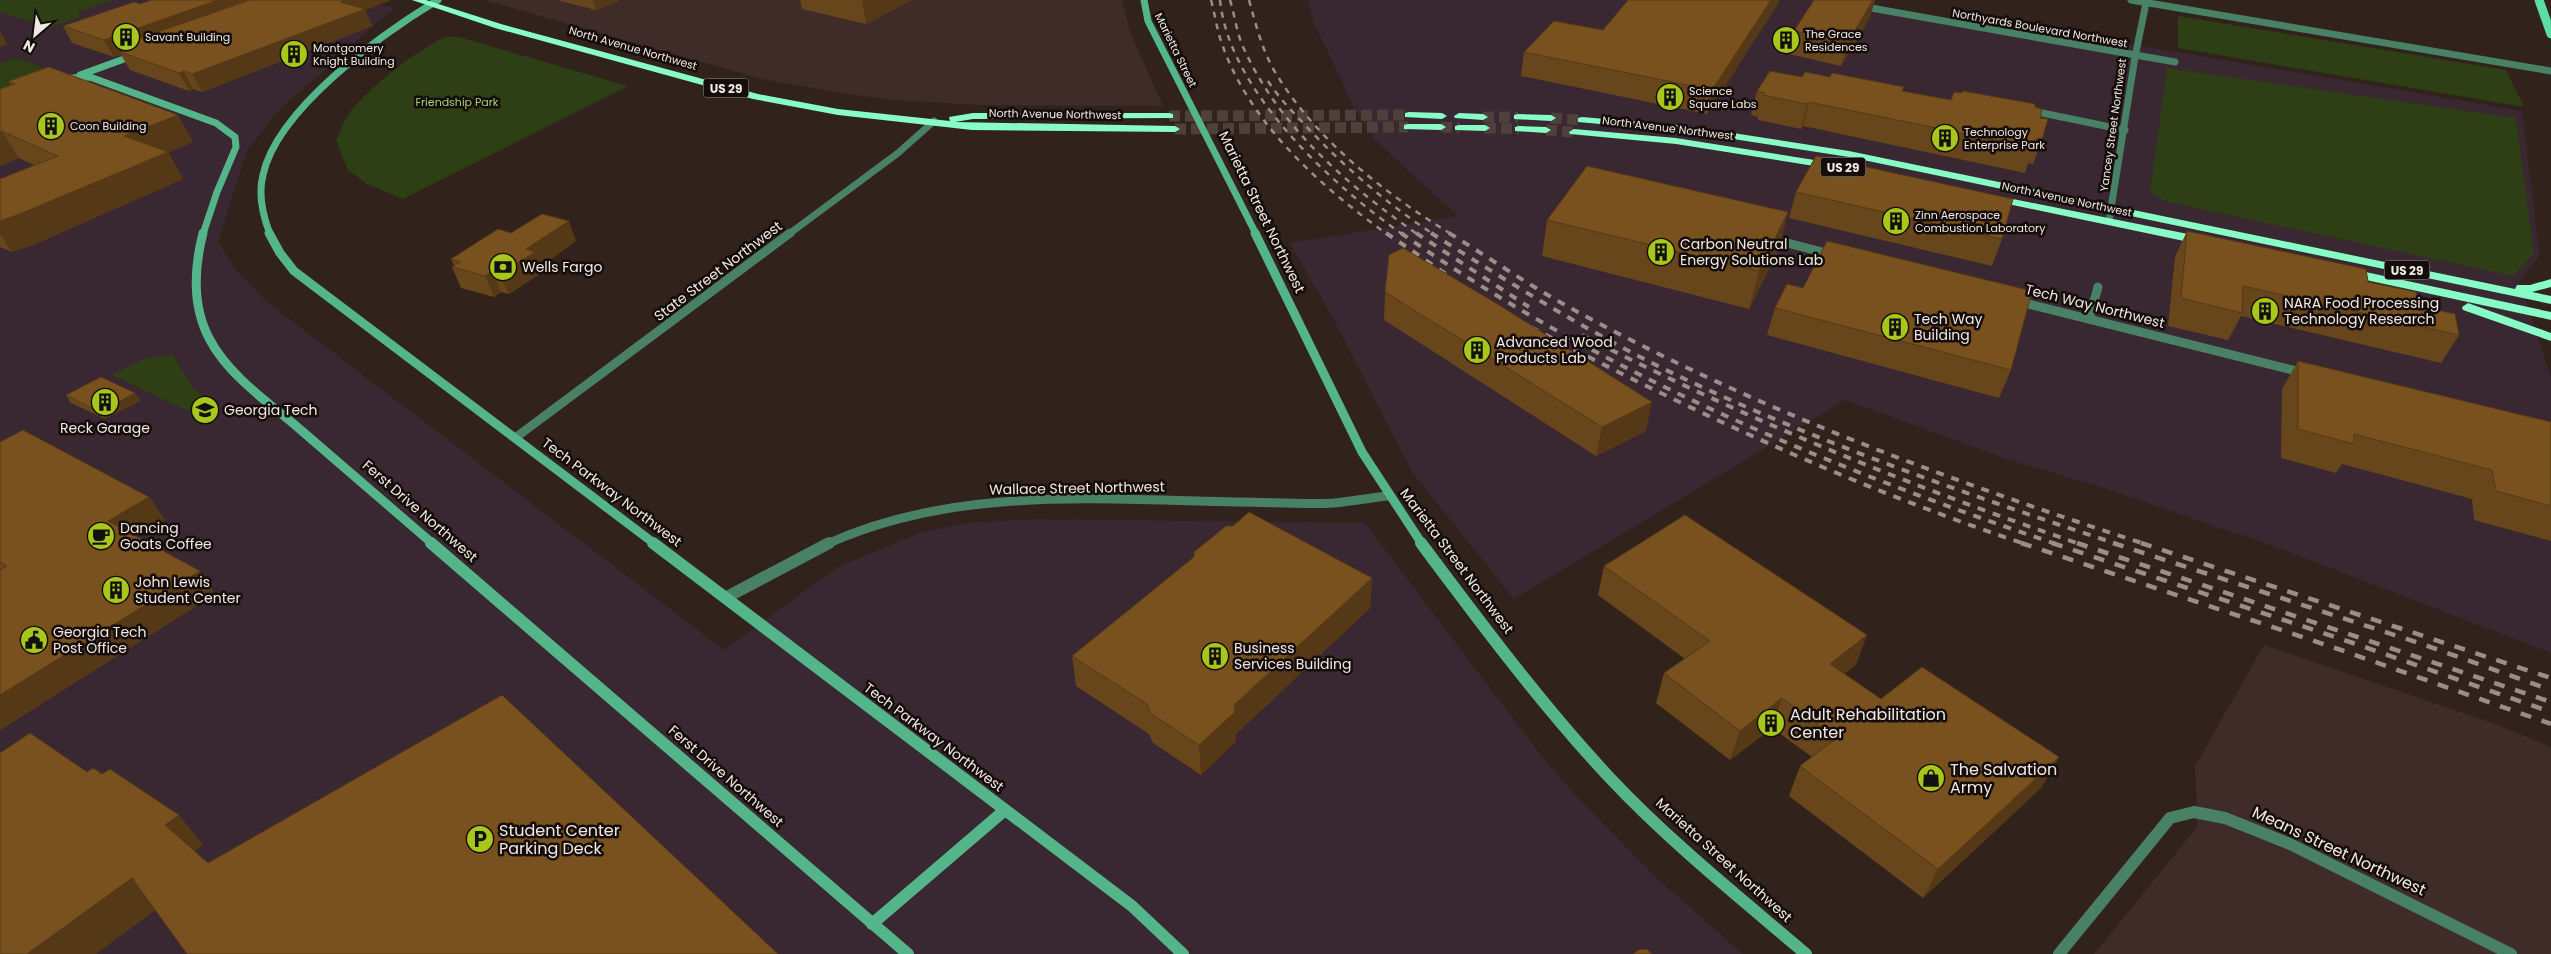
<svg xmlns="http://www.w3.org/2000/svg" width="2551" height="954" viewBox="0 0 2551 954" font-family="Poppins,sans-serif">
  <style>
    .commercial { fill: #3f2c28 }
    .education { fill: #392731 }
    .green { fill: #2e3e15 }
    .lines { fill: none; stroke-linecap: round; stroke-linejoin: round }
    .highway-tunnel { stroke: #4e403a; stroke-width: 11; stroke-dasharray: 11 5; stroke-linecap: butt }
    .street-far2 { stroke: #488166; stroke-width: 7 }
    .street-far1 { stroke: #488166; stroke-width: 9 }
    .street { stroke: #488166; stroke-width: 12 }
    .secondary-far2 { stroke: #55b58a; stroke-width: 7 }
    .secondary-far1 { stroke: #55b58a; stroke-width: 9 }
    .secondary { stroke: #55b58a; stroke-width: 12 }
    .primary { stroke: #5cdda5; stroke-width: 9 }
    .highway { fill: #87fcc6; fill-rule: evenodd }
    .rail-far2 { stroke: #9a8e88; stroke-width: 2.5; stroke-dasharray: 6 6; stroke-linecap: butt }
    .rail-far1 { stroke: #9a8e88; stroke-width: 4; stroke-dasharray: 8 8; stroke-linecap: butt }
    .rail { stroke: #9a8e88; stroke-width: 4.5; stroke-dasharray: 11 11; stroke-linecap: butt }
    .wall { fill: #68461b }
    .shaded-wall { fill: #553916 }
    .building { fill: #79511f; stroke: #553916 }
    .labels { text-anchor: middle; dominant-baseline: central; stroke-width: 5; stroke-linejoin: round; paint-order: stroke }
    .far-street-label { font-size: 11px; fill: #f2e8e3; stroke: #140d0b }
    .far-poi-label { font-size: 11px; fill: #f2e8e3; stroke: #140d0b; text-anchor: start }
    .far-park-label { font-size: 11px; fill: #a9d16e; stroke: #140d0b }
    .shield { fill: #140d0b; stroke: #afa6a2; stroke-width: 1 }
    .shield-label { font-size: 12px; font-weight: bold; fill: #f2e8e3 }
    .street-label { font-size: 14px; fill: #f2e8e3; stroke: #140d0b }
    .poi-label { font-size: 14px; fill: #f2e8e3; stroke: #140d0b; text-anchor: start }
    .near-poi-label { font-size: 16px; fill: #f2e8e3; stroke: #140d0b; text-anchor: start }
    .near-street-label { font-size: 16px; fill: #f2e8e3; stroke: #140d0b }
  </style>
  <rect width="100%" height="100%" fill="#31221c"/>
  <!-- commercial -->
  <g class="commercial">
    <polygon points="484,0 1122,0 1130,32 1163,106 978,105 891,100 842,93 762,79"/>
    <polygon points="2264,645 2498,725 2551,747 2551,954 2094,954 2198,826 2195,766"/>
  </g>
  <!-- education -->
  <g class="education">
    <polygon points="0,0 366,0 394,8 275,114 260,134 247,150 218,242 236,270 267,302 724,650 836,568 919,533 966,523 1034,519 1365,523 1539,753 1579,799 1660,881 1743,954 0,954"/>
    <polygon points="1308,0 1843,0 2005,32 2125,43 2522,111 2540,255 2520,280 2551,379 2551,653 2239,533 2246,537 2098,486 2012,461 1845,400 1514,599 1412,472 1336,324 1290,243 1458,216 1374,139 1353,105 1313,21"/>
  </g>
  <!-- green -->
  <g class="green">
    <polygon points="0,0 114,0 78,12 80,17 50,28 0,12"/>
    <polygon points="2178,16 2506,70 2524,107 2178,48"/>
    <path d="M447,37H459L628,86L403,199L367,184L348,170L336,140C341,131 344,120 350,112C366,91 423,44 447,37Z"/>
    <polygon points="16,58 72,78 0,104 0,63"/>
    <polygon points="2167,68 2516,118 2534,254 2513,276 2164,201 2150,191"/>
    <polygon points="172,354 192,386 220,413 190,412 112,375 144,359"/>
  </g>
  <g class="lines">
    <!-- highway-tunnel -->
    <g class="highway-tunnel">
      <polyline points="1169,116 1409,115"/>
      <polyline points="1483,117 1518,117"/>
      <polyline points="1551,118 1582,120"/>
      <polyline points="1441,127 1459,128"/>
      <polyline points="1485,128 1519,129"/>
      <polyline points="1175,129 1408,127"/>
      <polyline points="1546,130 1574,132"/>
    </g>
    <!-- street-far2 -->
    <g class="street-far2">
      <polyline points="2131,0 2551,71"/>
      <polyline points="1860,6 2175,62"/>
      <polyline points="2028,110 2125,130"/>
      <polyline points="2109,221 2135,57 2146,3"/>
      <polyline points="789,234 898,153 934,121"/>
    </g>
    <!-- street-far1 -->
    <g class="street-far1">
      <polyline points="1768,238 1834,255"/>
      <polyline points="2016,301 2305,373"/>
      <polyline points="2089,319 2098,287"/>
      <polyline points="515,438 790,233"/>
      <path d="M827,544C957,485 1101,500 1240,502C1271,502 1304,505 1334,503C1352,501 1370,498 1387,496"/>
    </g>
    <!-- street -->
    <g class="street">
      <polyline points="727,597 829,543"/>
      <polyline points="2059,954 2170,818 2194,812 2225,818 2290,844 2511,954"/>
    </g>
    <!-- secondary-far2 -->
    <g class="secondary-far2">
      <polyline points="1144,0 1148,21 1256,234"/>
      <polyline points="80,75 135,55"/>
      <polyline points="72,78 90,77 216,123 235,137 236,147 217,192 203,234"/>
      <path d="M270,234C263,216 258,194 263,175C277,109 383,33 438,0"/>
    </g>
    <!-- secondary-far1 -->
    <g class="secondary-far1">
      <path d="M203,233C194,268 192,307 210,340C228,374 266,401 295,425C341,465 387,504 433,544"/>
      <polyline points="269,233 280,253 294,271 655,544"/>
      <polyline points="1255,233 1362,452 1422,544"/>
    </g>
    <!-- secondary -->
    <g class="secondary">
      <polyline points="431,543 908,954"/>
      <polyline points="653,543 1132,906 1183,954"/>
      <path d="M1421,543C1480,622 1541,704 1609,777C1669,841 1739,897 1806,954"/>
      <polyline points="872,924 1005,810"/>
    </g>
    <!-- primary -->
    <polyline class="primary" points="2539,0 2551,34"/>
    <!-- highway -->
    <g class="highway">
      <polygon points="412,0 426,0 501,24 758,94 838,109 950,121 949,117 973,113 1169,113 1173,114 1173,118 973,119 955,122 1175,126 1180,129 1175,132 972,130 838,115 753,99 495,28"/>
      <polygon points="1409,112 1442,113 1447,116 1442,119 1405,117 1405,113"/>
      <polygon points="1459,113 1483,114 1488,117 1483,120 1455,118 1454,116"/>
      <polygon points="1518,114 1551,115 1556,118 1551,121 1514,119 1514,115"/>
      <polygon points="1582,117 1688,126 1849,151 2515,289 2517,285 2530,285 2551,279 2551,287 2532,292 2551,296 2551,304 1849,157 1688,132 1578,122 1578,118"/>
      <polygon points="1408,124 1441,124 1446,127 1441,130 1404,129 1404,125"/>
      <polygon points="1459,125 1485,125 1490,128 1485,131 1455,130 1455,126"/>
      <polygon points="1519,126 1546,127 1551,130 1546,133 1515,131 1515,127"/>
      <polygon points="1574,129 1676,138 1833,163 1839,166 1833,169 1676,144 1570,134 1569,132"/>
      <polygon points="1993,195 2203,237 2209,241 2203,245 1989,200 1987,198"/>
      <polygon points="2347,268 2551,312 2551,320 2343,275 2341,272"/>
      <polygon points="2468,303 2551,333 2551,341 2463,310 2462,307"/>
    </g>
    <!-- rail-far2 -->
    <g class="rail-far2">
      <path d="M1211,0C1215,15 1217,30 1222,44C1250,124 1321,187 1387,234"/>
      <path d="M1220,0C1229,91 1331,184 1402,234"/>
      <path d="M1230,0C1235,16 1237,36 1245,51C1281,129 1349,186 1417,234"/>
      <path d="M1249,0C1256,25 1262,50 1275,72C1316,140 1384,193 1451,234"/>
      <path d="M1268,81C1278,97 1292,111 1305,125C1343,166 1386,203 1433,234"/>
    </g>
    <!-- rail-far1 -->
    <g class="rail-far1">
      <polyline points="1386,233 1452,278"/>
      <path d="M1401,233C1599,372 1827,467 2056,544"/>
      <polyline points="1416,233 1529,307"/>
      <path d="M1431,233C1507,281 1583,329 1664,369C1810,440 1963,493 2117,544"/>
      <path d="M1449,233C1488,257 1527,284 1567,306C1749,407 1947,480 2145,544"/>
      <path d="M1531,327C1690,411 1854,487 2025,544"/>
      <path d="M1582,335C1743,418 1909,486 2080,544"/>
    </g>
    <!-- rail -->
    <g class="rail">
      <polyline points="2021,543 2338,649 2551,724"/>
      <polyline points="2052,543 2353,643 2551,712"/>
      <polyline points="2077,543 2551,702"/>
      <polyline points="2113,543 2422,644 2551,690"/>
      <polyline points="2141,543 2551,678"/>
    </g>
  </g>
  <!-- wall -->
  <g class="wall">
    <polygon points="152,0 391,0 365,10 372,26 202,92 193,89 189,91 130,70 121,55 114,57 72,43 63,26"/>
    <polygon points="557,0 620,0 596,10"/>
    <polygon points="800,0 912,0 866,24 802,9"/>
    <polygon points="1814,0 1875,0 1870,17 1841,66 1789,54 1794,31"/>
    <polygon points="1779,2 1707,114 1521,76 1524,52 1603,30"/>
    <polygon points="1802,77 1902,91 1951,100 2035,107 2040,118 2042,139 2033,164 2028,163 2025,173 1803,126 1801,129 1758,120 1758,117 1751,115 1757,91"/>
    <polygon points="9,81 193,142 168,152 183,179 35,244 12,252 0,247 0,179 34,165 19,158 0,166 0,89 11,85"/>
    <polygon points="1796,192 2002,239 1992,266 1789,218"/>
    <polygon points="1788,212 1779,249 1749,309 1542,256 1547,220"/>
    <polygon points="2187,231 2368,282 2418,306 2459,335 2441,363 2241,316 2228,340 2168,326 2175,257"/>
    <polygon points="511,233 576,241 541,266 543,272 509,294 501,292 494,297 461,288 452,267 454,266 451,259"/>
    <polygon points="1385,292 1646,431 1596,456 1384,320"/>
    <polygon points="1775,308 2011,370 1999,398 1767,335"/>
    <polygon points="2298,361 2551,422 2551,541 2474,520 2472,499 2342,464 2336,473 2281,458 2282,389"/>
    <polygon points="135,393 140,401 105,419 71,403 66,395"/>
    <polygon points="0,442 149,497 165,520 136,536 215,594 0,730"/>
    <polygon points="1604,566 1856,665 1844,674 1881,699 2042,787 1923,898 1789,796 1800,766 1812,757 1772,728 1730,760 1656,703 1664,673 1685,659 1598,595"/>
    <polygon points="1372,578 1370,608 1236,734 1236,741 1201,775 1153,743 1149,734 1076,686 1072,656"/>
  </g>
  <!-- shaded-wall -->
  <g class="shaded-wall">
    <polygon points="218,0 274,0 130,49 120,45 125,53 120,52 121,55 114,57 104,40"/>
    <polygon points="344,0 391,0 365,10 372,26 202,92 192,74"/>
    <polygon points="593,0 620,0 596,10"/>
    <polygon points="862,0 912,0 866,24"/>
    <polygon points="1771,0 1779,0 1779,2 1707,114 1712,90"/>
    <polygon points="1873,0 1875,0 1870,17 1841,66 1848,42"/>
    <polygon points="0,31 8,45 0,47"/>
    <polygon points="184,71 193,89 189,91 179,73"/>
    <polygon points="1809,102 1803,126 1801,129 1807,104"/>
    <polygon points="178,115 193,142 168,152 183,179 35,244 12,252 0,234 0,221 124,136"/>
    <polygon points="2,131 19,158 0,166 0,132"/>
    <polygon points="1788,212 1779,249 1749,309 1759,271"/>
    <polygon points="569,221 576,241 541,266 543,272 509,294 500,274 526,249"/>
    <polygon points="492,271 501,292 494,297 485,276"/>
    <polygon points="135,393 140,401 105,419 100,412"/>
    <polygon points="1652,402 1646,431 1596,456 1602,427"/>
    <polygon points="149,497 165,520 124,544 108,521"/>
    <polygon points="200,571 215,594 0,730 0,695"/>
    <polygon points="1372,578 1370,608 1236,734 1236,741 1201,775 1199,745 1234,705"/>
    <polygon points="1867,635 1856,665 1819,693 1830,664"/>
    <polygon points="1782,698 1772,728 1730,760 1740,731"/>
    <polygon points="2059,757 2042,787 1923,898 1938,869"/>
    <polygon points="179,815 203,845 189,855 165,825"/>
    <polygon points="132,878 158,908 96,954 27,954"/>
  </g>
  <!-- building -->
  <g class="building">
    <polygon points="152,0 218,0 104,40 63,26 134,2 140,4"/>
    <polygon points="250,0 345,0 340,2 365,9 192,74 184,71 179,73 120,52 130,49 120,45"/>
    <polygon points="1628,0 1771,0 1712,90 1524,52 1554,21 1603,30"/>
    <polygon points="1814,0 1873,0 1848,42 1794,31"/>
    <polygon points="49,67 178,115 124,136 168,152 17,215 0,221 0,179 58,156 2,131 0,132 0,89 15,84 9,81"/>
    <polygon points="1770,71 1802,77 1805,72 1830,77 1832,73 1904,87 1902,91 1951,100 1954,92 1962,93 1963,91 2035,104 2035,107 2042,109 2040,118 2048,119 2042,139 2037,138 2034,148 1809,102 1807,104 1763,95 1765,93 1757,91"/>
    <polygon points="1816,156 2013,199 2002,239 1796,192"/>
    <polygon points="1587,166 1788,212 1759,271 1547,220"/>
    <polygon points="542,214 569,221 526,249 535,252 500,274 492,271 485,276 452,267 460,262 451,259 498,229 511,233"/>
    <polygon points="2187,231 2366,269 2368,282 2416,292 2418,306 2455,314 2459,335 2243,286 2242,313 2181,298"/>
    <polygon points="1827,241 2032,291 2011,370 1775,308 1787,284 1803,288"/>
    <polygon points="1403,248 1499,305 1652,402 1602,427 1385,292 1389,255"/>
    <polygon points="2298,361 2551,422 2551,506 2496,491 2492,470 2354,434 2354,444 2298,429"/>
    <polygon points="101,377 135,393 100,412 66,395"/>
    <polygon points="23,430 149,497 108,521 200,571 0,695 0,570 7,566 0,562 0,442"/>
    <polygon points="1249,512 1372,578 1234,705 1235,712 1199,745 1150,713 1147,704 1072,656 1194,557 1194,552 1226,526 1233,526"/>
    <polygon points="1685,515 1867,635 1830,664 1881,699 1922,667 2059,757 1938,869 1800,766 1837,738 1782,698 1740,731 1664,673 1710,641 1604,566"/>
    <polygon points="502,695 778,954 187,954 132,878 27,954 0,954 0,753 30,733 87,772 93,768 102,774 110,769 179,815 165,825 208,863"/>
    <polygon points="1647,949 1652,954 1633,954 1638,950"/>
  </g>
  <!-- icons -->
  <defs>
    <g id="building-disc" transform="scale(1.4375)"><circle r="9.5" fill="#a9c71b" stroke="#140d0b"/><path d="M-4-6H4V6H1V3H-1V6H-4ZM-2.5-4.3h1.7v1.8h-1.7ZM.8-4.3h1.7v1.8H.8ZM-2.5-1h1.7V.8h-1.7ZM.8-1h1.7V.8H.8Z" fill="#111"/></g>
    <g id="bank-disc" transform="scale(1.4375)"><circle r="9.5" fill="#a9c71b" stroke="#140d0b"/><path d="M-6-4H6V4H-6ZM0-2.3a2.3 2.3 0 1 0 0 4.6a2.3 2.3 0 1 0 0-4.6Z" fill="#111"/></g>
    <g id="university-disc" transform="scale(1.4375)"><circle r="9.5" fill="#a9c71b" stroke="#140d0b"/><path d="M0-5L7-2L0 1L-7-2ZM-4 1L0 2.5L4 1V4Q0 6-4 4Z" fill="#111"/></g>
    <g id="cafe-disc" transform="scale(1.4375)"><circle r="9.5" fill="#a9c71b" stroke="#140d0b"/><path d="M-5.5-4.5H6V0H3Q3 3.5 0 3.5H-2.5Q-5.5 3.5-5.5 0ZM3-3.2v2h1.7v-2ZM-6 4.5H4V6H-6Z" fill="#111"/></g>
    <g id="civic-disc" transform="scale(1.4375)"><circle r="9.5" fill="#a9c71b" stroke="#140d0b"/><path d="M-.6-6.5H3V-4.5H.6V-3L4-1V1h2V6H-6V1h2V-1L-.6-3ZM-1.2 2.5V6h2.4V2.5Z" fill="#111"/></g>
    <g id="shop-disc" transform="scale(1.4375)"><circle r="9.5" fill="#a9c71b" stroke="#140d0b"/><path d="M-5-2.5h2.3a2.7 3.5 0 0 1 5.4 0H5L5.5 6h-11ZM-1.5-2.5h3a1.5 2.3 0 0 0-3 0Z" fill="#111"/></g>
    <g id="parking-disc" transform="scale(1.4375)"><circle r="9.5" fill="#a9c71b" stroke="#140d0b"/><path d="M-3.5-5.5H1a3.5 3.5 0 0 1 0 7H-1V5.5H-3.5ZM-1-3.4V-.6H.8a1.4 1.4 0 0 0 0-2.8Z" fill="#111"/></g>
  </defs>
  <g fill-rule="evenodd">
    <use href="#building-disc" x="126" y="37"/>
    <use href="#building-disc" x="1786" y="40"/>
    <use href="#building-disc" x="294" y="54"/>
    <use href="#building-disc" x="1670" y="97"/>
    <use href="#building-disc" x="51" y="126"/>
    <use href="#building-disc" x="1945" y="138"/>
    <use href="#building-disc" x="1896" y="221"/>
    <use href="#building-disc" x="1661" y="252"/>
    <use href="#bank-disc" x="503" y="267"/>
    <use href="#building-disc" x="2265" y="311"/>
    <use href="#building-disc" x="1895" y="327"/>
    <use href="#building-disc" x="1477" y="350"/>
    <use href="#building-disc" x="105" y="402"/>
    <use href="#university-disc" x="205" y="410"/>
    <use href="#cafe-disc" x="101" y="536"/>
    <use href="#building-disc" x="116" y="590"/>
    <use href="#civic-disc" x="34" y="640"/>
    <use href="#building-disc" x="1215" y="656"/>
    <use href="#building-disc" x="1771" y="723"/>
    <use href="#shop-disc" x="1931" y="778"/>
    <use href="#parking-disc" x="480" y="839"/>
  </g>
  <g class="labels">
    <!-- far-street labels -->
    <g class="far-street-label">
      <text transform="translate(2040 28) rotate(10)">Northyards Boulevard Northwest</text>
      <text transform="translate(633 48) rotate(16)">North Avenue Northwest</text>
      <text transform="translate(1176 50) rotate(64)">Marietta Street</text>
      <text transform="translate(1055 114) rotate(1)">North Avenue Northwest</text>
      <text transform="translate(2113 125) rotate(-82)">Yancey Street Northwest</text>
      <text transform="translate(1668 128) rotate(7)">North Avenue Northwest</text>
      <text transform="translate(2067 199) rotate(12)">North Avenue Northwest</text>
    </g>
    <!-- far-poi labels -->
    <g class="far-poi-label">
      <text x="1805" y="34">The Grace<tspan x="1805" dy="13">Residences</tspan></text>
      <text x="145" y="37">Savant Building</text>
      <text x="313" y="48">Montgomery<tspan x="313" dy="13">Knight Building</tspan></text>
      <text x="1689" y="91">Science<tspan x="1689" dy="13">Square Labs</tspan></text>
      <text x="70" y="126">Coon Building</text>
      <text x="1964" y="132">Technology<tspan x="1964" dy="13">Enterprise Park</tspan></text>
      <text x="1915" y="215">Zinn Aerospace<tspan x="1915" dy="13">Combustion Laboratory</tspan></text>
    </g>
    <!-- far-park labels -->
    <g class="far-park-label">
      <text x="457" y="102">Friendship Park</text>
    </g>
    <!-- shield labels -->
    <g class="shield">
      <rect x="703.5" y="78.5" width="45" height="19" rx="4"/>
      <rect x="1820.5" y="157.5" width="45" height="19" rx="4"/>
      <rect x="2384.5" y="260.5" width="45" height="19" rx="4"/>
    </g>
    <g class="shield-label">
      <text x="726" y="88">US 29</text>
      <text x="1843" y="167">US 29</text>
      <text x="2407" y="270">US 29</text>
    </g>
    <!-- street labels -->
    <g class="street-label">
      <text transform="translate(1262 212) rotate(64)">Marietta Street Northwest</text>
      <text transform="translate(718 271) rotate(-37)">State Street Northwest</text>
      <text transform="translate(2095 306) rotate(14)">Tech Way Northwest</text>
      <text transform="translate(1077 488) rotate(-1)">Wallace Street Northwest</text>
      <text transform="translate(612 492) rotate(37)">Tech Parkway Northwest</text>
      <text transform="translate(420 511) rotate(41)">Ferst Drive Northwest</text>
      <text transform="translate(1457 561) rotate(53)">Marietta Street Northwest</text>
      <text transform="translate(934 737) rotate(37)">Tech Parkway Northwest</text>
      <text transform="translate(726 776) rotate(41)">Ferst Drive Northwest</text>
      <text transform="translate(1724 860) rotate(42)">Marietta Street Northwest</text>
    </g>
    <!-- poi labels -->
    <g class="poi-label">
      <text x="1680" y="244">Carbon Neutral<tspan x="1680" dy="16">Energy Solutions Lab</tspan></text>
      <text x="522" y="267">Wells Fargo</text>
      <text x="2284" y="303">NARA Food Processing<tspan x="2284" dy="16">Technology Research</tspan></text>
      <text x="1914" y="319">Tech Way<tspan x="1914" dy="16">Building</tspan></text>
      <text x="1496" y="342">Advanced Wood<tspan x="1496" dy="16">Products Lab</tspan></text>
      <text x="224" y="410">Georgia Tech</text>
      <text x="105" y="428" text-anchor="middle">Reck Garage</text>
      <text x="120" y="528">Dancing<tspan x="120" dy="16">Goats Coffee</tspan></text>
      <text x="135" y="582">John Lewis<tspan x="135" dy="16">Student Center</tspan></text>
      <text x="53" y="632">Georgia Tech<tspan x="53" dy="16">Post Office</tspan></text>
      <text x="1234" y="648">Business<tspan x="1234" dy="16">Services Building</tspan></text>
    </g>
    <!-- near-poi labels -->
    <g class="near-poi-label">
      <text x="1790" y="714">Adult Rehabilitation<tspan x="1790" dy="18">Center</tspan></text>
      <text x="1950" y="769">The Salvation<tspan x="1950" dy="18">Army</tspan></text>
      <text x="499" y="830">Student Center<tspan x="499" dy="18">Parking Deck</tspan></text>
    </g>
    <!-- near-street labels -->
    <g class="near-street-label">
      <text transform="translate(2339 851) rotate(25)">Means Street Northwest</text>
    </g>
  </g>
  <!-- north arrow -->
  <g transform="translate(35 35) rotate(208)" stroke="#140d0b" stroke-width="4" paint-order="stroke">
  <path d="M0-4L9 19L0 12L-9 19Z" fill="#f2e8e3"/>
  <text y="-8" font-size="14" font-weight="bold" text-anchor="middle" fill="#f2e8e3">N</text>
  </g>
</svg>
